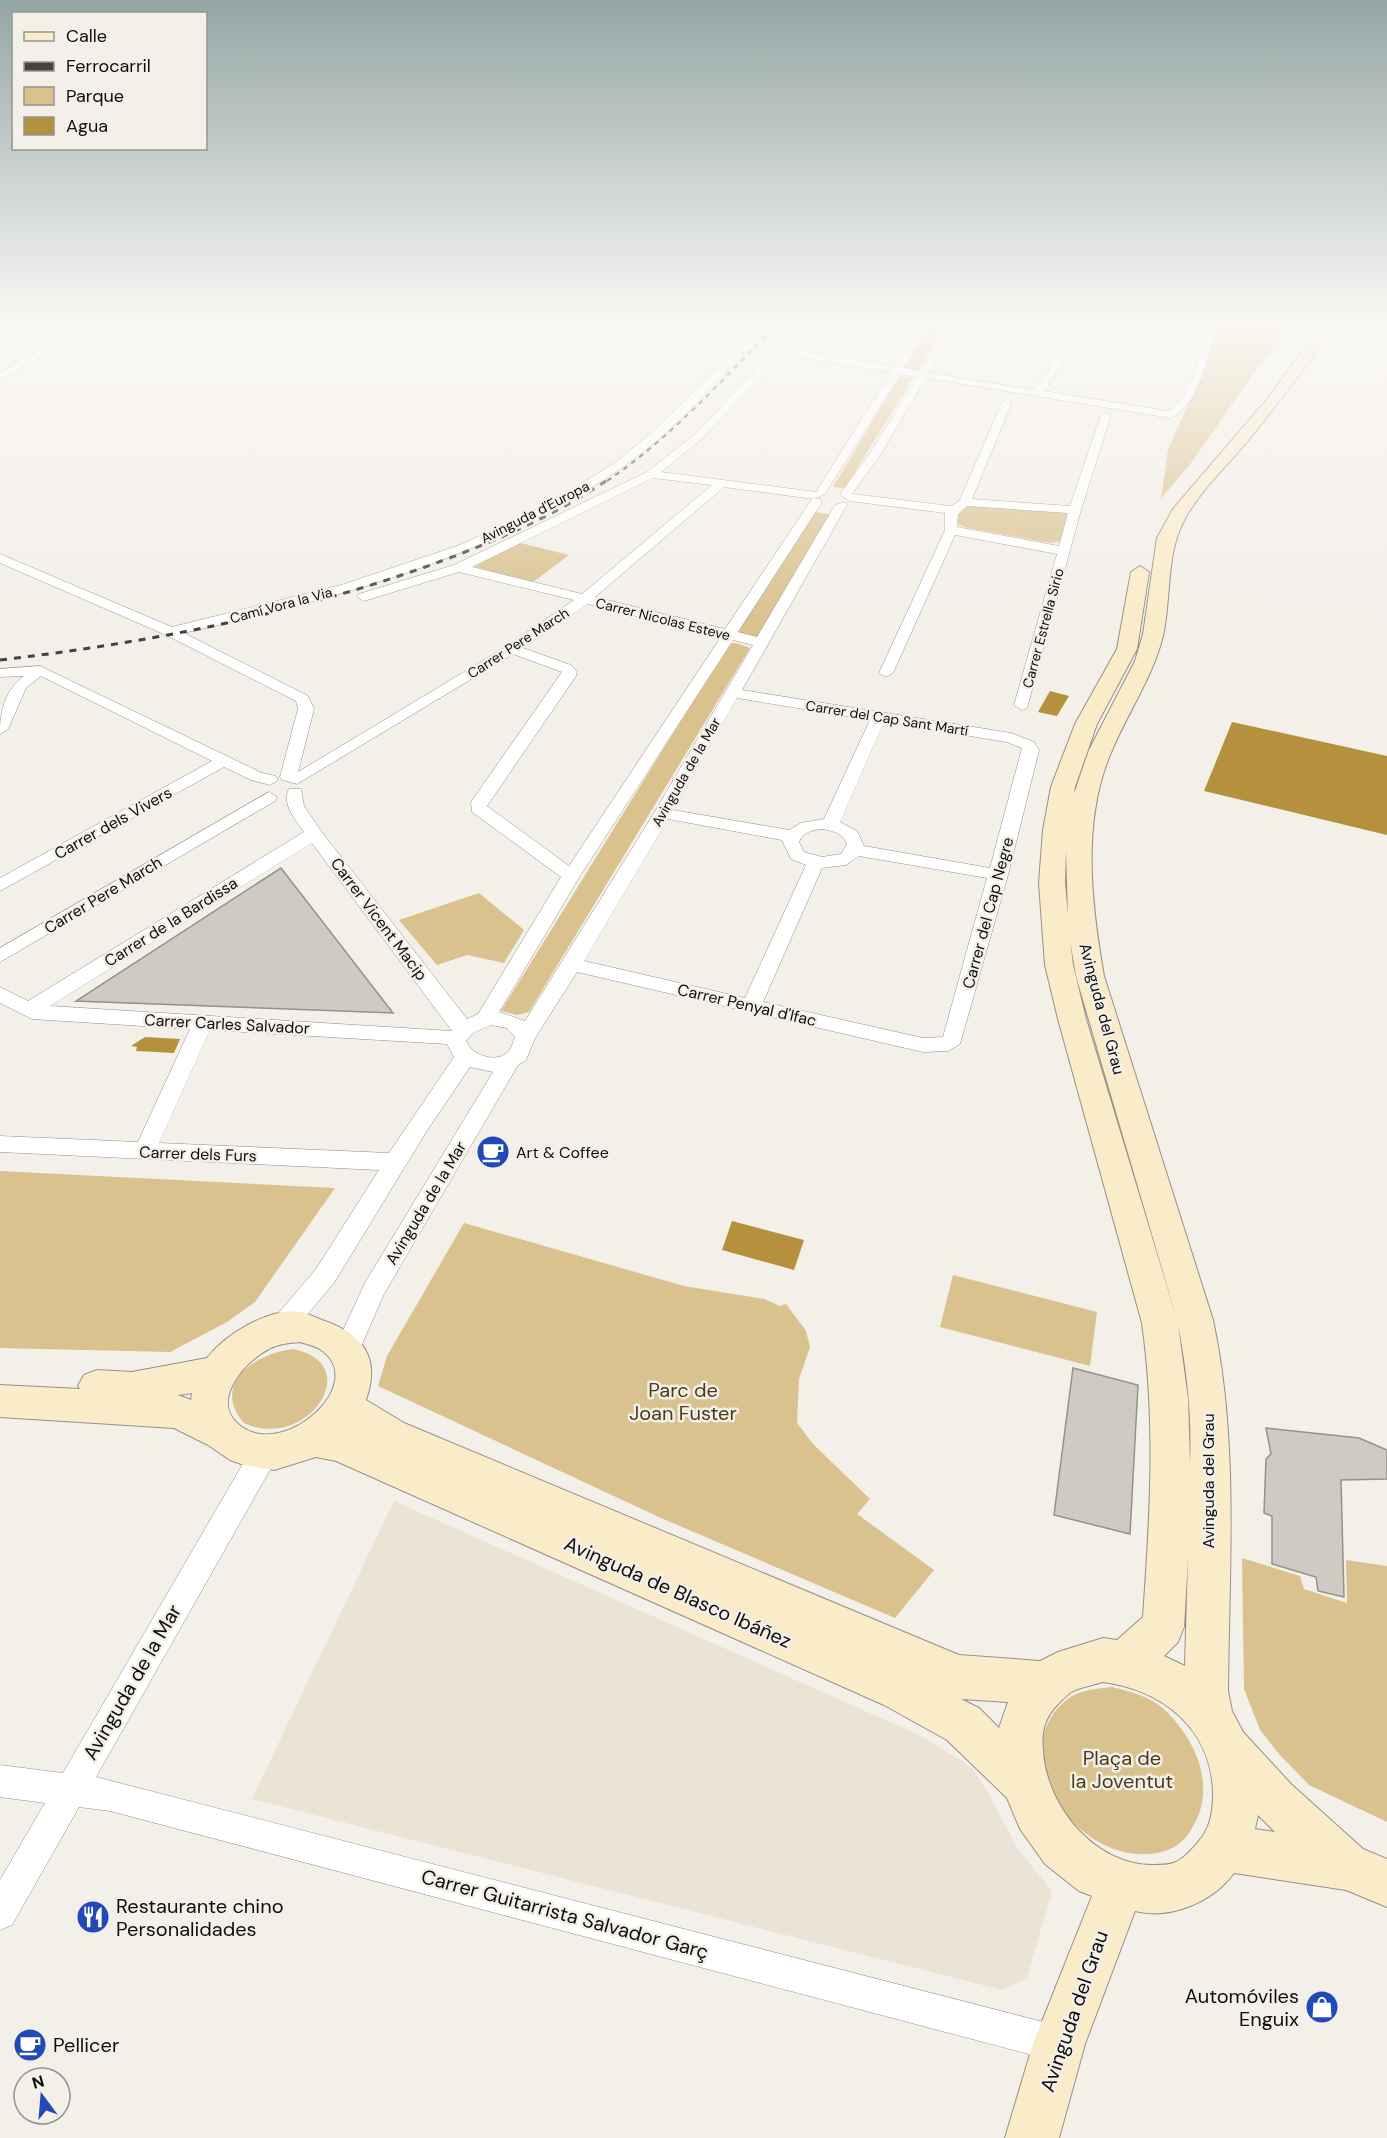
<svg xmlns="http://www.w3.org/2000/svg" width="1387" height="2138" viewBox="0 0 1387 2138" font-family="'DM Sans',sans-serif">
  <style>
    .built { fill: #ebe4d6 }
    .green { fill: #dac28f }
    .water { fill: #b6913d }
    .building { fill: #cecbc5; stroke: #95928c; stroke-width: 1.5 }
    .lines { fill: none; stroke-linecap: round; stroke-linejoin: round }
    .street-casing { stroke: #94918b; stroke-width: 1 }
    .secondary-casing { stroke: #94918b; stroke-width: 2 }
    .street { fill: #fff; fill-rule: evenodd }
    .secondary { fill: #faebc9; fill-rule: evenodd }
    .rail-far1 { stroke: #444340; stroke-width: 2; stroke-dasharray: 5 5; stroke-linecap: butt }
    .rail { stroke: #444340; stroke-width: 3; stroke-dasharray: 7 7; stroke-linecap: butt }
    .labels { text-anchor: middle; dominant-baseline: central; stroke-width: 5; stroke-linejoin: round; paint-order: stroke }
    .far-street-label { font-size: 14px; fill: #0f0e0c; stroke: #f3efe9 }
    .street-label { font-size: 16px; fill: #0f0e0c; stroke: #f3efe9 }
    .poi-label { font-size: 16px; fill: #0f0e0c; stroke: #f3efe9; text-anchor: start }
    .near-park-label { font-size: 20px; fill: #4a3a16; stroke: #f3efe9 }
    .near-street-label { font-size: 20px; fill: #0f0e0c; stroke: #f3efe9 }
    .near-poi-label { font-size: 20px; fill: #0f0e0c; stroke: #f3efe9; text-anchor: start }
  </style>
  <rect width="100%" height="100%" fill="#f3efe9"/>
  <!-- built -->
  <polygon class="built" points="394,1501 917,1734 962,1761 971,1767 987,1791 1018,1849 1052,1891 1027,1978 1002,1990 252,1799"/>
  <!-- green -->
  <g class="green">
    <polygon points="933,323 945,323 917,371 904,369"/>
    <polygon points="1220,323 1297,323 1263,360 1191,463 1161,499 1168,450 1198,382"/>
    <polygon points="900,376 913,378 845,488 833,487"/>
    <polygon points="964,506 1065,512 1070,514 1063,541 1050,543 968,528 955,523 956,513"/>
    <polygon points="813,512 830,514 760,636 754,639 736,633"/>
    <polygon points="521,543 569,555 532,583 472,566"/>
    <polygon points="736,643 750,648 529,1012 517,1015 501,1011 728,644"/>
    <polygon points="479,893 524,930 504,963 467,955 437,965 399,920"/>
    <polygon points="0,1171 335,1188 255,1302 227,1322 170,1352 0,1348"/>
    <polygon points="464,1223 684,1286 764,1299 780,1306 786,1304 806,1331 810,1347 799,1379 797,1423 813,1444 870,1499 857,1514 934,1570 895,1618 661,1518 378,1386 387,1356"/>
    <polygon points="953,1275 1097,1312 1090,1366 940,1327"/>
    <path d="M293,1349C367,1364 307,1452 244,1423C210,1384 256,1353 293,1349Z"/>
    <polygon points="1242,1558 1300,1576 1304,1589 1347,1603 1346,1560 1387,1566 1387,1822 1309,1785 1279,1754 1260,1730 1244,1689"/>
    <path d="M1112,1687C1131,1692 1150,1696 1165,1710C1197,1741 1217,1788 1192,1828C1187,1838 1176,1848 1165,1851C1081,1875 1002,1756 1064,1702C1077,1690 1095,1689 1112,1687Z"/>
  </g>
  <!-- water -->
  <g class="water">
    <polygon points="1050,691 1069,696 1057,716 1038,712"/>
    <polygon points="1232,722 1387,756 1387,835 1204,791"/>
    <polygon points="145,1037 180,1039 174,1053 136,1051 137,1047 131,1046"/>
    <polygon points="732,1221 804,1240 794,1270 722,1250"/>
  </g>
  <!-- building -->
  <g class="building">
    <polygon points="281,868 393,1013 76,1001"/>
    <polygon points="1073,1368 1138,1385 1130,1534 1054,1515"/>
    <polygon points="1266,1428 1359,1438 1387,1450 1387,1479 1341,1480 1344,1597 1318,1591 1316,1577 1272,1564 1272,1516 1264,1513 1266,1459 1271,1454"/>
  </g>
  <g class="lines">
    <!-- street casing -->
    <g class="street-casing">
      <g id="street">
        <polygon points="93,323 105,323 0,379 0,372"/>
        <path d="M763,323H773C759,340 741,356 726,372C694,406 661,441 623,467C492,558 337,598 184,633L308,696L314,709L298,772L507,646L574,600L459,572L364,601L357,597L359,594L454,565L647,472L695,434L801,323H811L787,349L895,367L923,323H933L904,368L920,371L947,323H957L929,373L1035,390L1079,323H1089L1044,391L1168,411C1191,398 1199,357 1205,333L1122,326L1117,323L1206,328L1207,323H1217C1212,348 1197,410 1170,418L926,378L881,454L852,494L951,506L960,500L1002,402L1007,399L1012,402L972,499L1070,506L1101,415L1110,413L1111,415L1081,510L1027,708L1022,710L1014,705L1057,554L955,535L893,673L886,677L879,673L945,530V513L849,501L840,494L870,453L917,377L901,374L825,494L814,499L724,487L595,597L725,629L812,499H820L822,502L738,632L757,637L835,505L845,502L847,505L742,690L1011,733L1034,742L1039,750L1008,875L960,1044L948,1051L923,1052L577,972L535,1038L526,1060L518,1065L384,1294L356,1358L347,1361L338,1358L334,1350L365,1283L493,1072L470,1067L426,1132L334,1283L289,1336L280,1340L271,1336L267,1329L271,1322L316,1269L379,1170L0,1152V1136L138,1142L190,1029L32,1019L0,1003V987L28,1001L304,832C296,820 281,804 289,789H301L304,806L321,831L467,1019L478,1014L561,877L472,812L471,802L562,672L513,654L297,784L282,780L280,777L298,709L296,701L166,635L0,563V554L172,627L341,585L457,546L512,522L565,494L616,462L656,429ZM782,354L891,372L816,492L661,472L703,438ZM653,478L712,485L582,594L472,567ZM967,506L1068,513L1059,546L957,527L958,514ZM588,604L721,637L569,866L487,806L576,676L577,671L571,665L523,648ZM733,640L753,645L654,813L525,1021L499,1012L580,876ZM737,698L870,720L824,819L801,823L789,830L673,810ZM884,722L1007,742L1022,748L990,868L864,846L857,831L840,822ZM668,819L782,840L791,859L806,865L745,998L584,961ZM822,829C833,831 843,833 847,844L841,854L822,857L804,852L799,842C803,832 812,830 822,829ZM312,843L452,1031L50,1006ZM859,856L987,878L943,1037L923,1038L763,1002L822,868L846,865ZM491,1025L507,1028L515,1037C513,1041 512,1048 509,1051C497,1064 472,1056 466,1041L473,1033ZM210,1030L447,1044L454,1057L389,1153L159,1143Z"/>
        <path d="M40,666L262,773L276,776L278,780L270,785L251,780L224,767L0,891V878L212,761L41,676L26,688L8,729L0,734C0,711 5,690 24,676L0,677V669Z"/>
        <polygon points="269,792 277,797 275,801 0,962 0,948"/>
        <polygon points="265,1440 275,1443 278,1452 275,1461 96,1777 1059,2026 1072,2031 1077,2044 1072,2057 1059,2062 110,1811 79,1807 12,1925 0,1930 0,1880 45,1803 0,1797 0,1765 63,1773 255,1443"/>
      </g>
    </g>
    <!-- secondary casing -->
    <g class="secondary-casing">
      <path id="secondary" d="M1323,323H1337C1308,364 1278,404 1246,443C1227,466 1201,490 1186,517C1165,553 1172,596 1163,636C1153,676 1129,711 1113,748C1081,818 1091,902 1104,976L1213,1320C1239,1441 1229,1568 1228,1691L1232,1711L1243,1732L1291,1784L1363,1849L1387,1859V1907L1346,1890L1234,1873C1213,1902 1170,1920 1135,1911L1085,2044L1059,2138H1005L1033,2044L1092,1896L1079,1891L1045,1864L1020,1829L1007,1798L947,1740L884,1705L336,1461L316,1457L274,1470L244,1465L230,1460L208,1445L174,1428L0,1417V1385L80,1389L78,1386L84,1375L97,1370L132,1372L207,1358C226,1334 268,1308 300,1312C307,1313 315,1317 322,1320C363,1334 381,1357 366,1400L404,1423L959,1655L1040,1661L1058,1652L1103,1638L1117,1640L1143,1617C1150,1518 1156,1421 1142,1323L1058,1019L1045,965L1039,883L1043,830L1051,787L1075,724L1117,649L1131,572L1140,566L1149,572L1137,649L1097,724L1075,787L1067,842L1074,794L1089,750L1135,661L1143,634L1157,538L1173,509L1268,398ZM1066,850L1068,915L1065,883ZM1070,940L1076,976L1178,1323L1086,1019L1073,965ZM1178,1324C1187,1370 1192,1416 1190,1463L1188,1399ZM300,1342C306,1344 316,1346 321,1350C369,1383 286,1458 242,1427C208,1404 243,1362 269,1349C278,1344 289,1343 300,1342ZM192,1393L191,1400L178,1395ZM1188,1559L1185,1666L1164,1656L1178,1642L1184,1627ZM1103,1682C1163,1690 1212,1729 1213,1794C1213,1809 1211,1825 1202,1837C1195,1846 1186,1857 1176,1862C1170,1865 1160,1865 1153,1865C1095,1865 1047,1807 1043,1752C1041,1732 1044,1718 1059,1703C1063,1699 1068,1694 1073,1691C1082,1687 1093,1685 1103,1682ZM961,1699L1008,1702L999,1728L979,1708ZM1258,1815L1275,1832L1255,1829Z"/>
    </g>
    <!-- street -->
    <use href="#street" class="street"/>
    <!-- secondary -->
    <use href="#secondary" class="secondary"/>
    <!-- rail-far1 -->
    <path class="rail-far1" d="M607,481C672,437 724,378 778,323"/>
    <!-- rail -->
    <path class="rail" d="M0,660C145,643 287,616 425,567C489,544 553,517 609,479"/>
  </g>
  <!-- sky -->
  <linearGradient id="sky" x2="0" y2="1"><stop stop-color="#94a6a4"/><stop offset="0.52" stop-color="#faf8f5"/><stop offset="1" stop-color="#faf8f5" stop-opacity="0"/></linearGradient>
  <rect width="1387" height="622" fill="url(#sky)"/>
  <!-- icons -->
  <defs>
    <g id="cafe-disc" transform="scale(1.725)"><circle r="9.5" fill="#2349b8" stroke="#f3efe9"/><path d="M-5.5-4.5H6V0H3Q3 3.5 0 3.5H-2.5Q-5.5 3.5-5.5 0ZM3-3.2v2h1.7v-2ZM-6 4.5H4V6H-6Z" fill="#fff"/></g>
    <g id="restaurant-disc" transform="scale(1.725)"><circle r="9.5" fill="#2349b8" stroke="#f3efe9"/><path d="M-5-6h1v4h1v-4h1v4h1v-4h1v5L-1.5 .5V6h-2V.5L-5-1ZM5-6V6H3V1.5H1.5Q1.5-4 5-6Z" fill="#fff"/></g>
    <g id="shop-disc" transform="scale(1.725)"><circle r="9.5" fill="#2349b8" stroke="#f3efe9"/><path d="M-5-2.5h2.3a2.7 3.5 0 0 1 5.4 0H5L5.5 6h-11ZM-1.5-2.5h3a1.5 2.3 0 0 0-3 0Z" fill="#fff"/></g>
  </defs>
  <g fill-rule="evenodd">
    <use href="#cafe-disc" x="493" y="1152"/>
    <use href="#restaurant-disc" x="93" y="1917"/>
    <use href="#shop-disc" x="1322" y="2007"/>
    <use href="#cafe-disc" x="30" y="2045"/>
  </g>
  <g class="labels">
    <!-- far-street labels -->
    <g class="far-street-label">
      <text transform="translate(535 512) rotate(-27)">Avinguda d'Europa</text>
      <text transform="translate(281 605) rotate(-15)">Camí Vora la Via</text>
      <text transform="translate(663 619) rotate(14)">Carrer Nicolas Esteve</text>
      <text transform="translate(1043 628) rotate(-75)">Carrer Estrella Sirio</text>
      <text transform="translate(518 643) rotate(-33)">Carrer Pere March</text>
      <text transform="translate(887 718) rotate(9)">Carrer del Cap Sant Martí</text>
      <text transform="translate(686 772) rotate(-60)">Avinguda de la Mar</text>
    </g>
    <!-- street labels -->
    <g class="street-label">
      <text transform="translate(113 823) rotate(-29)">Carrer dels Vivers</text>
      <text transform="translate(103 895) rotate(-31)">Carrer Pere March</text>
      <text transform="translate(988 913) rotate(-75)">Carrer del Cap Negre</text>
      <text transform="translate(379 919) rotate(53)">Carrer Vicent Macip</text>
      <text transform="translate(171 922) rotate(-32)">Carrer de la Bardissa</text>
      <text transform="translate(747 1005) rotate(13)">Carrer Penyal d'Ifac</text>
      <text transform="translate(1102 1009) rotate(75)">Avinguda del Grau</text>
      <text transform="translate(227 1024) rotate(3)">Carrer Carles Salvador</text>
      <text transform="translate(198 1154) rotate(2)">Carrer dels Furs</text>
      <text transform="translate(426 1203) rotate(-59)">Avinguda de la Mar</text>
      <text transform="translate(1208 1481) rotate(-90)">Avinguda del Grau</text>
    </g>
    <!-- poi labels -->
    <g class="poi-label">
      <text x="516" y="1152">Art &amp; Coffee</text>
    </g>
    <!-- near-park labels -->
    <g class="near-park-label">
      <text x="683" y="1390">Parc de<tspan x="683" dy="23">Joan Fuster</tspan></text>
      <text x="1122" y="1758">Plaça de<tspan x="1122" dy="23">la Joventut</tspan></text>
    </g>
    <!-- near-street labels -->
    <g class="near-street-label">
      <text transform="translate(678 1592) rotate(24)">Avinguda de Blasco Ibáñez</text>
      <text transform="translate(132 1682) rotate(-60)">Avinguda de la Mar</text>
      <text transform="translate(565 1914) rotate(15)">Carrer Guitarrista Salvador Garç</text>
      <text transform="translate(1074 2011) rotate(-71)">Avinguda del Grau</text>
    </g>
    <!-- near-poi labels -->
    <g class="near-poi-label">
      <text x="116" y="1906">Restaurante chino<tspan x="116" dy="23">Personalidades</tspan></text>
      <text x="1299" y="1996" text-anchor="end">Automóviles<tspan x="1299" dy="23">Enguix</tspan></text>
      <text x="53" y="2045">Pellicer</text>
    </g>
  </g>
  <!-- legend -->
  <rect x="12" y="12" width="195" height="138" fill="#f3efe9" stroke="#989591" stroke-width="1.5"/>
  <rect x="24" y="32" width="30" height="9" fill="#faebc9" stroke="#989591" stroke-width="1.5"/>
  <text x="66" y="42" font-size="18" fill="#0f0e0c">Calle</text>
  <rect x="24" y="62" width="30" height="9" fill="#444340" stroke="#989591" stroke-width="1.5"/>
  <text x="66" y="72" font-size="18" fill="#0f0e0c">Ferrocarril</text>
  <rect x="24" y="87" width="30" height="18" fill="#dac28f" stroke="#989591" stroke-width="1.5"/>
  <text x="66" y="102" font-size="18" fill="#0f0e0c">Parque</text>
  <rect x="24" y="117" width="30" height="18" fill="#b6913d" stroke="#989591" stroke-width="1.5"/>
  <text x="66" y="132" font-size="18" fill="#0f0e0c">Agua</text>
  <!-- north arrow -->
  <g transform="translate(42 2096) rotate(344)"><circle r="28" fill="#f3efe9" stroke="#989591" stroke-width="1.5"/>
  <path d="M0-4.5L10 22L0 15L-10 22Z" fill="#2349b8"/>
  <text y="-9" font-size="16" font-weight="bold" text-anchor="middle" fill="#0f0e0c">N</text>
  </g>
</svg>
